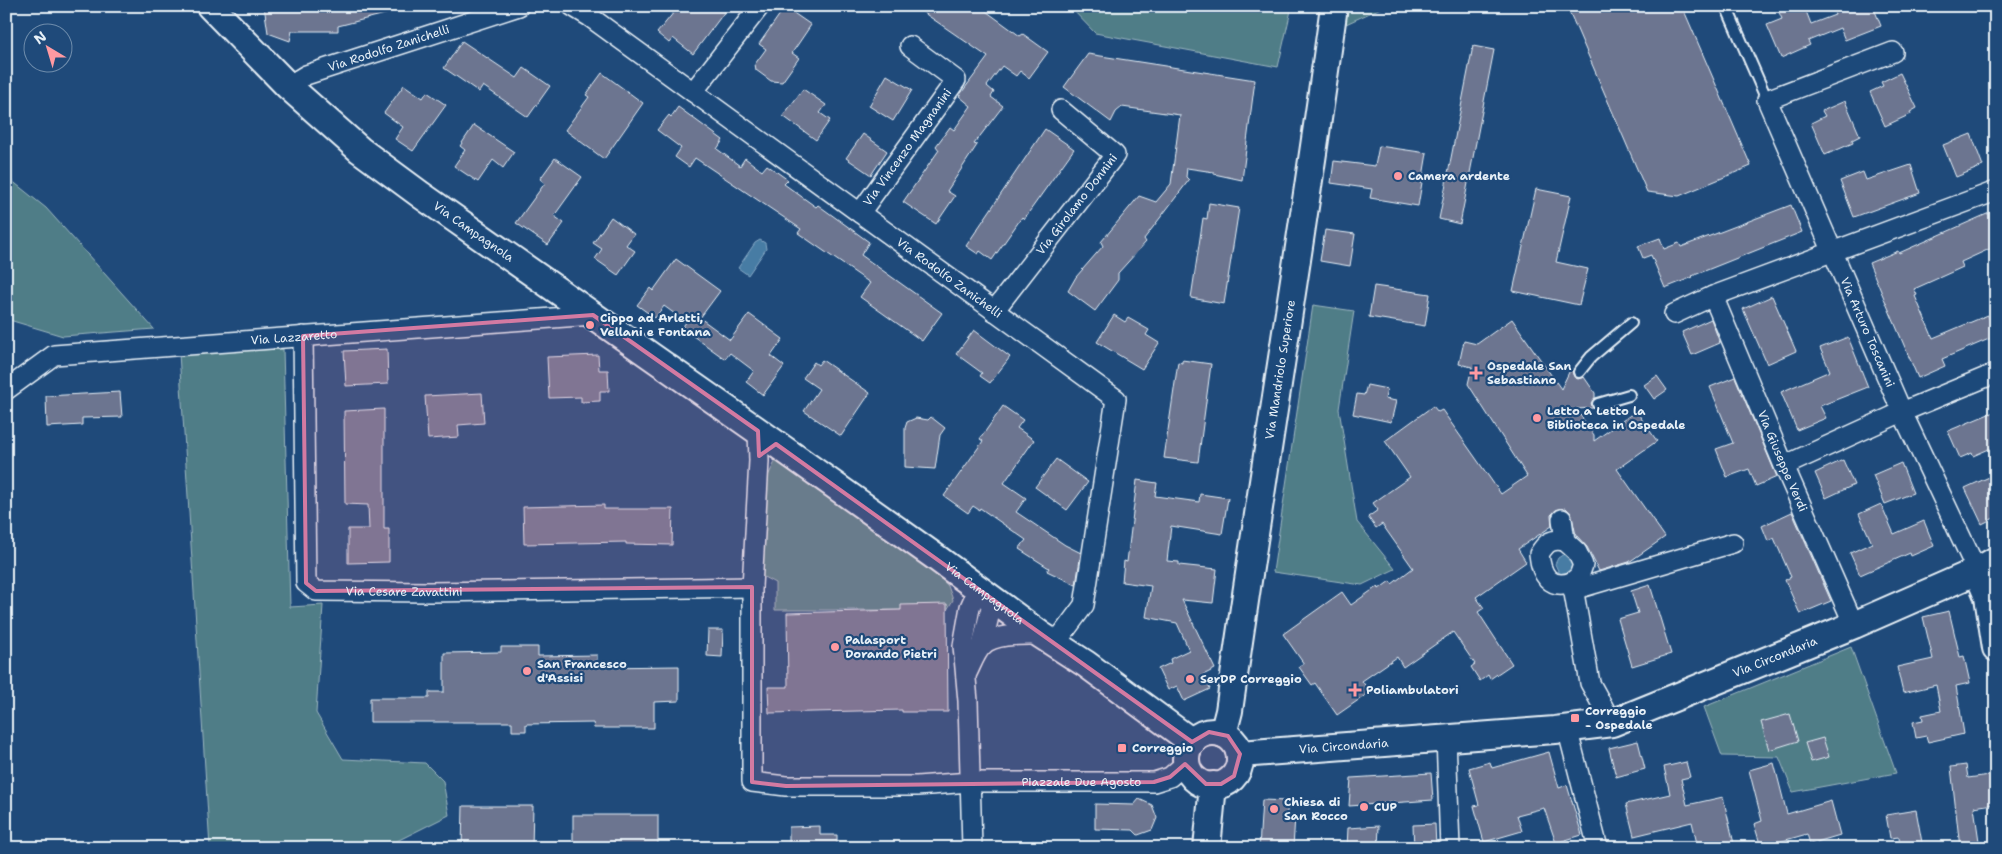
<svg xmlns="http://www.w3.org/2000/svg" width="2002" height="854" viewBox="0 0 2002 854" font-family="'Shantell Sans',sans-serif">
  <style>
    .green { fill: #507d87; stroke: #9cb7c0 }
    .water { fill: #477ba4; stroke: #87aac6 }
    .building { fill: #6c7490; stroke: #e8f1f8 }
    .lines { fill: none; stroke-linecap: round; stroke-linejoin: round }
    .lane-casing { stroke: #e8f1f8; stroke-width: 14 }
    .street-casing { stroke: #e8f1f8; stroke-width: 22 }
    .secondary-casing { stroke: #e8f1f8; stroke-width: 30 }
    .lane { stroke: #1f4a7a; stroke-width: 10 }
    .street { stroke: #1f4a7a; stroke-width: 19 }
    .secondary { stroke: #1f4a7a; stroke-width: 26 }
    .marked { fill: #d37aa2; fill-opacity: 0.2; stroke: #d37aa2; stroke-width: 4; stroke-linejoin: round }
    .poi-dot { fill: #ff9aa2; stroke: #1f4a7a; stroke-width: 2 }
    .labels { text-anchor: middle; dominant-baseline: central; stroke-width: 4.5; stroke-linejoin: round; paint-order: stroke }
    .street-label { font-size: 12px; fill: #e8f1f8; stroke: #1f4a7a }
    .poi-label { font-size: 12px; font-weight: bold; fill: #e8f1f8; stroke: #1f4a7a; text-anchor: start }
  </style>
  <rect width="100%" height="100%" fill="#1f4a7a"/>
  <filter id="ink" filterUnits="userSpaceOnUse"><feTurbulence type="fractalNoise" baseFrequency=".02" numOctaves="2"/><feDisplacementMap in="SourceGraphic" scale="10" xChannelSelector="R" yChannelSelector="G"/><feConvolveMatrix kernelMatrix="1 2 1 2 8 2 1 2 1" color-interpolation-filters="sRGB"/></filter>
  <g filter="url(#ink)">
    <!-- green -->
    <g class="green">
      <polygon points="1069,6 1292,6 1278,67 1095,33"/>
      <polygon points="1347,6 1385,6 1346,24"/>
      <polygon points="6,176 46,208 154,329 63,336 6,319"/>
      <polygon points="1313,305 1354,311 1339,409 1357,522 1395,569 1362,585 1273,572"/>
      <polygon points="283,349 290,607 323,605 316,713 343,759 425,763 443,781 449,815 383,848 210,848 179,353"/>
      <polygon points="776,460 933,570 948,586 953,600 947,610 775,610 775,583 760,575 766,480"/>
      <polygon points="1851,647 1896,773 1793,792 1779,757 1722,756 1704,707"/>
    </g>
    <!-- water -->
    <g class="water">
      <polygon points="760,240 765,243 766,249 748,275 738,268 755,243"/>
      <polygon points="1564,554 1568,554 1576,567 1566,575 1559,573 1555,564 1558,558"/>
    </g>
    <!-- building -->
    <g class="building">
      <polygon points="264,6 396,6 397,11 338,26 338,31 292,31 290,41 268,33"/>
      <polygon points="679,6 729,6 693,54 673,38 669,43 657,33"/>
      <polygon points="914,6 979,6 1020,36 1023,34 1048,52 1029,78 1020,71 1016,76 1002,66 987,86 994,92 991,97 1003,106 974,144 977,145 947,191 955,196 936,224 903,202 939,150 936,146 950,127 954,130 971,106 959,96 988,57"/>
      <polygon points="1567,6 1682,6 1751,166 1679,196 1647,192"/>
      <polygon points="1786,6 1804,6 1811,24 1835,15 1832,6 1873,6 1881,26 1845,40 1840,28 1808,41 1810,45 1781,58 1767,25 1782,19 1778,10"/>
      <polygon points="785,7 811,25 792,53 799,58 782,82 771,81 756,70 755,64 766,49 759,44"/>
      <polygon points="462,41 517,78 524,68 550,86 528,117 483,86 479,92 444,68"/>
      <polygon points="1473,46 1494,50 1460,224 1439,219"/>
      <polygon points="1088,54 1255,80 1242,180 1214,174 1214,172 1187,168 1186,177 1189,180 1144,239 1146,242 1118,273 1118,280 1095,311 1068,291 1076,277 1103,246 1101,242 1139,196 1156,202 1171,184 1180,115 1122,107 1116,112 1111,122 1064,87"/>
      <polygon points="602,73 643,103 604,159 565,130 589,97 586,95"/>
      <polygon points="1900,73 1917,108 1910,112 1911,114 1885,126 1870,92 1883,86 1881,82"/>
      <polygon points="887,75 912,90 893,121 869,106"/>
      <polygon points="404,85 423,98 427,92 446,105 413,151 395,139 403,127 384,113"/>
      <polygon points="803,89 826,105 820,113 830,120 816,140 783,116"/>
      <polygon points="1845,101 1860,136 1852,140 1853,143 1825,155 1811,123 1825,116 1822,111"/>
      <polygon points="678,107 723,140 717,149 740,166 745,158 762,171 767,165 788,180 784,184 816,207 818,205 869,242 861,255 942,313 922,341 860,297 870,283 798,233 801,229 695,158 689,167 675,157 681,148 657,130 669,115 671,117"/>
      <polygon points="474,125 514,152 503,168 493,160 478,182 454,166 465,150 460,146"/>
      <polygon points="1045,129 1074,149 1024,219 1022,217 992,260 980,251 978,254 966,246"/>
      <polygon points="863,134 887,151 871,175 846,158"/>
      <polygon points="1971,134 1983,166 1956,177 1943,145"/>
      <polygon points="1379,146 1427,153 1418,206 1370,198 1372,189 1331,183 1334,161 1375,166"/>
      <polygon points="555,158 582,177 554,216 564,223 548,245 516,223 545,183 540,179"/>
      <polygon points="1911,165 1920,193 1854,217 1840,181 1863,172 1866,180"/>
      <polygon points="1536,189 1571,196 1556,262 1588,269 1579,305 1513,291"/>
      <polygon points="1209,203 1239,208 1224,304 1191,298 1203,218 1207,219"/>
      <polygon points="1791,205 1802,232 1692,276 1693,277 1665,288 1651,255 1643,258 1638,246 1660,238 1664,249 1679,243 1681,247"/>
      <polygon points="1996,210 1996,246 1961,262 1963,267 1914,289 1917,295 1915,296 1933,338 1988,315 1996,336 1942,359 1945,366 1918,378 1869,263 1898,251 1899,253"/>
      <polygon points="611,217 634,234 626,245 635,251 618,275 595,259 602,249 593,243"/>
      <polygon points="1325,230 1355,234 1350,266 1320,261"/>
      <polygon points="676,259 720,291 700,318 730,340 749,314 783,339 771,356 784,366 763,395 746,382 754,371 730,353 725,359 682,328 686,322 664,306 655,318 637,305 650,288 653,291"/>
      <polygon points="1374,286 1430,294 1425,326 1369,317"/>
      <polygon points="1772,296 1796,351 1767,364 1743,309"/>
      <polygon points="1114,315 1125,322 1128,318 1149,330 1146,335 1159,343 1142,369 1097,342"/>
      <polygon points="1512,319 1561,389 1571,368 1574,377 1578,379 1584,377 1595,393 1595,398 1591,403 1593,408 1576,409 1594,435 1594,441 1636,411 1657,441 1617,469 1665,537 1629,562 1599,571 1587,547 1576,535 1571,513 1566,508 1556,510 1551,515 1552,526 1518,549 1526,562 1476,597 1484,608 1478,612 1512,664 1490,679 1488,675 1480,681 1471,667 1475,664 1453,632 1403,667 1397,657 1362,681 1370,692 1337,715 1315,683 1312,685 1299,667 1304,664 1283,634 1342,592 1351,605 1378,586 1379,589 1390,581 1392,584 1413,568 1382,524 1376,528 1368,517 1378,510 1373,503 1410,477 1385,441 1433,406 1438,412 1442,410 1501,494 1527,476 1468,384 1472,367 1459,364 1464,341 1477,344"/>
      <polygon points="1711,319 1720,343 1692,355 1682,332"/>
      <polygon points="974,330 1010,357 990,383 980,376 982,373 956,354"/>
      <polygon points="1848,337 1868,387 1820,406 1826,418 1797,430 1781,392 1830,371 1820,348"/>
      <polygon points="387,349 388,384 346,386 344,351"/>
      <polygon points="598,355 599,370 608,370 609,391 600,391 600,401 581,402 581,397 549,398 547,357"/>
      <polygon points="822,360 870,393 841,436 804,411 819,389 803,378 814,362 818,365"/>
      <polygon points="1182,360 1211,364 1198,462 1164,458 1178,362 1182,363"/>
      <polygon points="1657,376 1667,390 1654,399 1644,385"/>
      <polygon points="1735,377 1777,477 1756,486 1749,469 1727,477 1716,449 1733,443 1710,387"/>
      <polygon points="1367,385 1387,389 1385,399 1396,401 1391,422 1353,414 1357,394 1364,395"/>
      <polygon points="120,392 122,417 82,418 82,425 47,427 46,396"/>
      <polygon points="482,393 484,423 458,425 459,437 428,439 425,396"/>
      <polygon points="1003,406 1023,420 1017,428 1034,440 1004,483 1026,498 1016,512 1065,545 1081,553 1076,585 1047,571 1049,568 1019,549 1026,540 980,508 979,510 973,506 968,513 944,496 983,441 980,439"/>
      <polygon points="384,409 384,529 389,529 389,562 348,563 348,529 369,529 368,505 345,504 344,411"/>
      <polygon points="1996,411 1996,446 1973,456 1972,453 1960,458 1948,431"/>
      <polygon points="931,417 945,428 940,435 935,469 905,467 905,428 907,422 916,418 928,420"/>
      <polygon points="1056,459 1088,482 1067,510 1035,487"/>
      <polygon points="1843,460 1854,485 1826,498 1815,473"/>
      <polygon points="1901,463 1913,493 1885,504 1873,475"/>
      <polygon points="1996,474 1996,517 1982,524 1965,488"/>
      <polygon points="1137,480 1157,483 1155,496 1199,502 1200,494 1228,498 1222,534 1171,526 1167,561 1179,562 1179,565 1217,569 1213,603 1182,600 1215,669 1203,675 1210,689 1184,701 1177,686 1168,690 1158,669 1171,663 1170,659 1189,650 1177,623 1146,617 1151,586 1122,582 1124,561 1127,562"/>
      <polygon points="1881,504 1894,534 1924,521 1934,546 1911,556 1910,553 1860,575 1850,553 1872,543 1859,514"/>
      <polygon points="604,505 604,509 673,509 672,545 626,544 626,542 524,544 523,507"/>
      <polygon points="1792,512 1831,601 1800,614 1785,580 1791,577 1774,538 1768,541 1762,526"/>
      <polygon points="1650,585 1671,654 1632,666 1618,619 1638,613 1631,591"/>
      <polygon points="947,604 948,712 902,712 902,710 769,713 768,687 788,687 787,613 901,610 901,605"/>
      <polygon points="1949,611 1960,657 1964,656 1970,683 1956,686 1964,734 1928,742 1926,736 1916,738 1913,722 1923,720 1922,715 1941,711 1936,685 1903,693 1897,667 1933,659 1923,617"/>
      <polygon points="708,630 723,630 722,657 707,656"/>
      <polygon points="501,647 538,647 538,656 597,655 597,667 679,666 679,701 654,702 654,728 594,728 593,723 526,724 526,731 512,731 512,722 370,722 370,698 429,698 429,692 444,692 444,653 501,652"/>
      <polygon points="1790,714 1798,741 1769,750 1761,722"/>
      <polygon points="1823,738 1829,757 1811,762 1805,743"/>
      <polygon points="1638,741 1645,769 1616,777 1609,748"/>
      <polygon points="1549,752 1559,788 1567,785 1582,835 1556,843 1544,808 1517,815 1522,831 1484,842 1474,806 1479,805 1469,768 1490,762 1492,768"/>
      <polygon points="1686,762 1690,777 1681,779 1687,805 1723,797 1735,848 1698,848 1692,822 1634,836 1626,804 1670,794 1664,767"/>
      <polygon points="1774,763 1787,814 1831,801 1840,835 1810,844 1807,834 1761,847 1754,824 1762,821 1749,770"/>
      <polygon points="1966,765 1968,778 1990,775 1993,804 1974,807 1980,848 1960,848 1951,767"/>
      <polygon points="1431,773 1433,800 1349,806 1351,778"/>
      <polygon points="1139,799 1152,805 1157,818 1152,830 1138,835 1133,830 1095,829 1095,804 1134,805"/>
      <polygon points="1262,800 1287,801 1287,816 1295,816 1293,848 1259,848"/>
      <polygon points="463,806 533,806 532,848 462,848"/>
      <polygon points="1916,810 1923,848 1900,848 1899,837 1890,838 1886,815"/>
      <rect x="573" y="815" width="85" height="33"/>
      <polygon points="1435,824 1436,848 1414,848 1413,825"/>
      <polygon points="820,826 820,835 837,835 837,848 789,848 789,827"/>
      <polygon points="1379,826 1378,848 1347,848 1348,828"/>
    </g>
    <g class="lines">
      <!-- lane casing -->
      <g class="lane-casing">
        <g id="lane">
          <polyline points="1726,6 1767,100"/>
          <polyline points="1579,372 1591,357 1631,323"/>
          <polyline points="1598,404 1629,395"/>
        </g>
      </g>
      <!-- street casing -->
      <g class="street-casing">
        <g id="street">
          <path id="s1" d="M572,6L590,17L1116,399L1084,605L1055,644"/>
          <path id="s2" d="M1893,52L1767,100L1902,412L1977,571"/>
          <path id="s3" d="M288,86L306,75L519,6"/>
          <polyline points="693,92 760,6"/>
          <path id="s4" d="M860,213L956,80L910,46"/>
          <path id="s5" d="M1713,296L1785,468L1854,625"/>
          <path id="s6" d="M994,311L1115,155L1061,110"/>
          <polyline points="1674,314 1713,296 1996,191"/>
          <path id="s7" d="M303,336L306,583L316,591L430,592L752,587"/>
          <path id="s8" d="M6,390L54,355L593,315"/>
          <path id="s9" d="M758,431L759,461L752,587V782L786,786H917L970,782H1154L1170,777L1187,762"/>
          <polyline points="1788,464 1902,412 1996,373"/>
          <polyline points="1562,519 1565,541 1577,552 1583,565 1579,576 1572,582 1590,683 1612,723"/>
          <path d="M1565,541C1551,538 1546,543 1539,554C1541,574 1549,590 1572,582"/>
          <polyline points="1573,590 1733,543"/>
          <polyline points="982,646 993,599"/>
          <path d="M966,675C971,666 975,653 982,646C994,633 1024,635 1041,635"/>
          <polyline points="1567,728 1598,848"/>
          <polyline points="1446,737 1450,848"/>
          <polyline points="972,848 968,701 963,646 970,607 978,589"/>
        </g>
      </g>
      <!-- secondary casing -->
      <g class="secondary-casing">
        <g id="secondary">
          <path id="s10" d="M210,6L288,86L360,150L421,195L758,431L934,556L1041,635L1086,664L1192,742"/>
          <polyline points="1977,571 1988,597 1996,648"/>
          <circle cx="1213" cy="759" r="27"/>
          <path id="s11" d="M1223,734L1229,711C1262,476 1302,242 1334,6"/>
          <path id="s12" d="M1240,754L1555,730L1612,723L1854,625L1977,571L1996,560"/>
          <polyline points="1207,848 1213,785"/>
        </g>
      </g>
      <!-- lane -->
      <use href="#lane" class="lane"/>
      <!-- street -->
      <use href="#street" class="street"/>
      <!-- secondary -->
      <use href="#secondary" class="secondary"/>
    </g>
  </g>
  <!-- marked area -->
  <path class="marked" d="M593,315L758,431L759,456L776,444L1192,742L1209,732L1228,736L1240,754L1234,776L1221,784H1206L1185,764L1170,777L1154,782L786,786L752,782V587L316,591L306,583L303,336Z"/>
  <!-- markers -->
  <g class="poi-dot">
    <circle cx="1398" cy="176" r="5"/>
    <circle cx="590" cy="325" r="5"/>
    <path d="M1473.5 365.5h5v5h5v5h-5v5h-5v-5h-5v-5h5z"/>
    <circle cx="1537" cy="418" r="5"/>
    <circle cx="835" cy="647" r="5"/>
    <circle cx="527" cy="671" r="5"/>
    <circle cx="1190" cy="679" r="5"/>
    <path d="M1352.5 682.5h5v5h5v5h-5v5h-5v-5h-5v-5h5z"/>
    <rect x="1570" y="713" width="10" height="10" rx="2.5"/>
    <rect x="1117" y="743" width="10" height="10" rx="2.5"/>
    <circle cx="1364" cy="807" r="5"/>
    <circle cx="1274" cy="809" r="5"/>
  </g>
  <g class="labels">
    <!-- street labels -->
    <g class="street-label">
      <text stroke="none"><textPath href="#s3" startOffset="108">Via Rodolfo Zanichelli</textPath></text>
      <text stroke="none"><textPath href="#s4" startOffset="81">Via Vincenzo Magnanini</textPath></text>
      <text stroke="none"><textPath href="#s6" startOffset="135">Via Girolamo Donnini</textPath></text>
      <text stroke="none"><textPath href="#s10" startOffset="348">Via Campagnola</textPath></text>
      <text stroke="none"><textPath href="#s1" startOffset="465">Via Rodolfo Zanichelli</textPath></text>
      <text stroke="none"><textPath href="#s2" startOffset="388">Via Arturo Toscanini</textPath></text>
      <text stroke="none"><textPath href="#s8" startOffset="300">Via Lazzaretto</textPath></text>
      <text stroke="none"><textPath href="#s11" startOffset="369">Via Mandriolo Superiore</textPath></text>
      <text stroke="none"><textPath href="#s5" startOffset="179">Via Giuseppe Verdi</textPath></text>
      <text stroke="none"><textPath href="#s7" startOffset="348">Via Cesare Zavattini</textPath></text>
      <text stroke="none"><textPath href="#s10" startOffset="974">Via Campagnola</textPath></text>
      <text stroke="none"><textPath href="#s12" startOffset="549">Via Circondaria</textPath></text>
      <text stroke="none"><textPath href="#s12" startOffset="104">Via Circondaria</textPath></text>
      <text stroke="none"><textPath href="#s9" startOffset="681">Piazzale Due Agosto</textPath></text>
    </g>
    <!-- poi labels -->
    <g class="poi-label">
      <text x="1408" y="176">Camera ardente</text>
      <text x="600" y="318">Cippo ad Arletti,<tspan x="600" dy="14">Vellani e Fontana</tspan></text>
      <text x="1487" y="366">Ospedale San<tspan x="1487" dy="14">Sebastiano</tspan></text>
      <text x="1547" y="411">Letto a Letto la<tspan x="1547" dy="14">Biblioteca in Ospedale</tspan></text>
      <text x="845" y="640">Palasport<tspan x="845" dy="14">Dorando Pietri</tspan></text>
      <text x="537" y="664">San Francesco<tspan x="537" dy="14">d'Assisi</tspan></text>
      <text x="1200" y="679">SerDP Correggio</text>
      <text x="1366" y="690">Poliambulatori</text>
      <text x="1585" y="711">Correggio<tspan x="1585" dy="14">- Ospedale</tspan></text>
      <text x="1132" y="748">Correggio</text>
      <text x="1284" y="802">Chiesa di<tspan x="1284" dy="14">San Rocco</tspan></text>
      <text x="1374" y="807">CUP</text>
    </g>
  </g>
  <!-- margin -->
  <rect width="2002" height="854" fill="none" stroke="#1f4a7a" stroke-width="25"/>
  <rect x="12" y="12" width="1977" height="829" fill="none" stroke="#e8f1f8" stroke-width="2" filter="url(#ink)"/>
  <!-- north arrow -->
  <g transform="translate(48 48) rotate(322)"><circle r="24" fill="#1f4a7a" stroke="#6f8dac"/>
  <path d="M0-4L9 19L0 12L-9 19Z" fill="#ff9aa2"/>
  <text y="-8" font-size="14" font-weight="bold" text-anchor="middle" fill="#e8f1f8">N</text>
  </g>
</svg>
